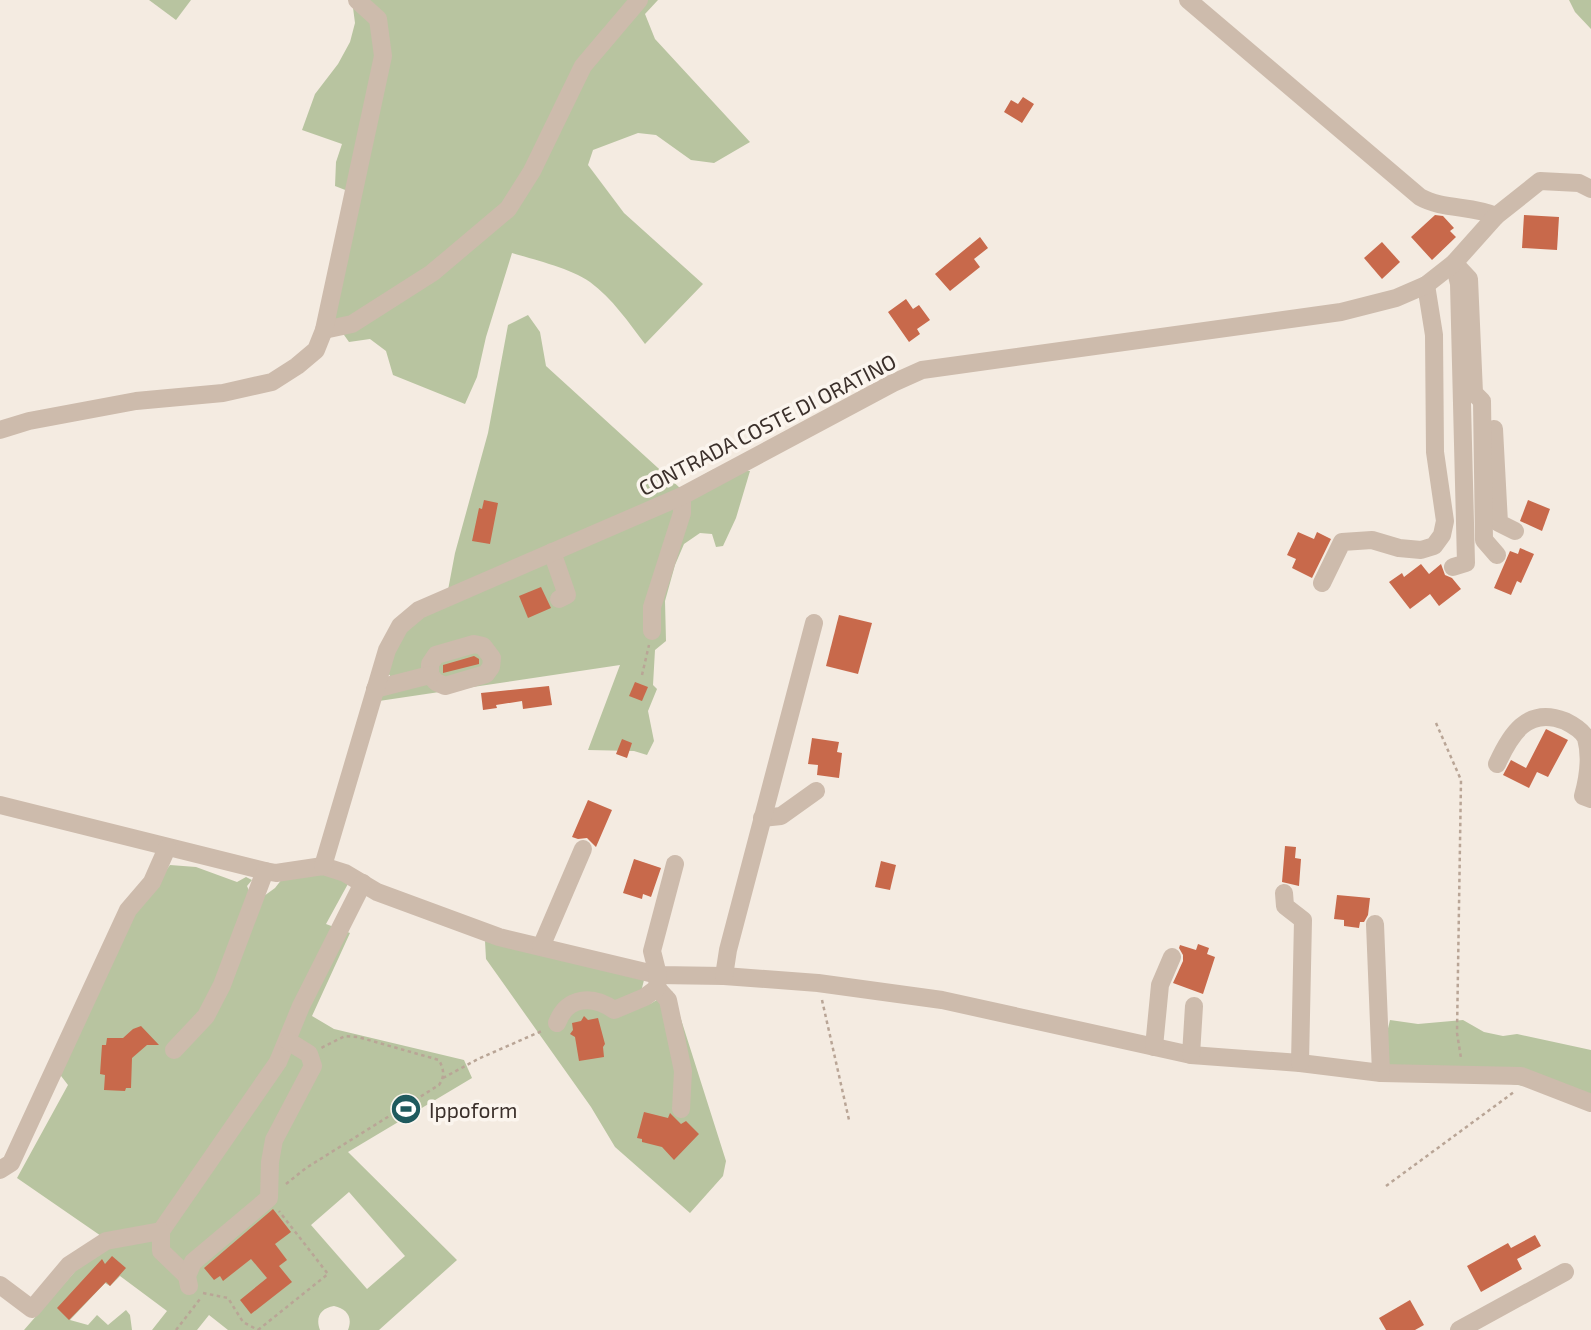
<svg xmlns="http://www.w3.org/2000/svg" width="1591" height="1330" viewBox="0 0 1591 1330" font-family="'Exo 2',sans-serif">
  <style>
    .green { fill: #b8c4a0; fill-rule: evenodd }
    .building { fill: #c8694b }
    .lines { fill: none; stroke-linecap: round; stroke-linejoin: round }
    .path { stroke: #b9a596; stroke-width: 2.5; stroke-dasharray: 3.5 3.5; stroke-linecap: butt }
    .minor { stroke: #cdbbac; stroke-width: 18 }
    .labels { text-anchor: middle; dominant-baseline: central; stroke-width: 7; stroke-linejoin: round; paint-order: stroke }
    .street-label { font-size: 21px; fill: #3b302b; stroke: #fbf5ee }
    .poi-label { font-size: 21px; fill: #3b302b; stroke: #fbf5ee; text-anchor: start }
  </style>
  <rect width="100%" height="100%" fill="#f4ebe1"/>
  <!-- green -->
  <g class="green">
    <polygon points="149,0 191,0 176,20"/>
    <path d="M352,0H658L645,14L655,39L750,142L714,163L691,160L656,135L638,133L593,150L588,165L624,213L703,284L645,344C629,323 612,298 590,282C570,268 535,260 512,253L486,337L477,377L465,404L393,375L386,351L370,339L349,342L332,318L358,195L335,186L336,162L342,144L302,130L315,94L338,64L350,42L355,23Z"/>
    <polygon points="1569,0 1591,0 1591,29 1575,12"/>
    <polygon points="528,315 540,332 546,366 680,488 714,469 750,471 736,518 723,546 716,547 712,534 700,533 684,544 675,565 665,601 666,641 655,650 653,685 657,689 648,711 654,741 647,755 634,751 588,750 620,665 379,701 380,696 389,689 390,675 382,673 402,627 448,590 455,553 488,433 508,325"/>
    <path d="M170,865L196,867L237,882L246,877L252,880L247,886L250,893L264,896L275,888L282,879L315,871L349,882L326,924L350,933L312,1016L334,1029L464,1060L472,1078L348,1152L457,1260L379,1330H348C353,1317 347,1309 334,1306C321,1308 315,1317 320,1330H228L209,1315L197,1330H152L167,1311L120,1276L110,1286L105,1283L70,1320L88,1325L97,1315L108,1325L126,1310L130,1315L132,1330H24L104,1238L17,1178L68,1085L58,1072L118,937ZM349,1192L405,1256L367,1289L311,1225Z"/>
    <polygon points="485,941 640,976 644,980 641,992 650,1004 672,991 726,1161 723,1176 690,1213 615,1147 591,1107 486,959"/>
    <polygon points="1390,1020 1418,1024 1463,1020 1484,1032 1503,1036 1517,1034 1591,1050 1591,1096 1386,1065 1386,1037"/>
  </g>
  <!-- building -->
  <g class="building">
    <polygon points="1023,97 1034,104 1022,123 1004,112 1011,100 1018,104"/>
    <polygon points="1435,215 1443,216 1454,228 1450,231 1456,237 1432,260 1411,237"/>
    <polygon points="1524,215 1559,217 1557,250 1522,248"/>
    <polygon points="980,237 988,248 974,259 980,267 950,291 935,274"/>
    <polygon points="1382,242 1400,262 1382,279 1364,258"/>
    <polygon points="906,299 913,309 919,305 930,320 917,329 920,334 909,342 888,312"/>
    <polygon points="484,500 498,503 490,544 472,541 479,508 482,509"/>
    <polygon points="1528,500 1550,509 1542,531 1520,521"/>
    <polygon points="1298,532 1314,539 1317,532 1331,539 1312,578 1292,568 1296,559 1287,555"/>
    <polygon points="1520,548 1534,554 1521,583 1517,581 1511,595 1494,588 1510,551 1518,554"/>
    <polygon points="1421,564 1429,574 1441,564 1445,575 1452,578 1461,589 1439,606 1430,594 1410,609 1389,582 1402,573 1404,577"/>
    <polygon points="541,587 551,608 528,618 519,596"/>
    <polygon points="839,615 872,623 858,674 826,666"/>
    <polygon points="474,656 479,659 479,664 443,673 443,665"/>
    <polygon points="635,682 648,687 642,701 629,696"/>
    <polygon points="549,686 552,705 523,709 522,701 496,705 497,708 483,710 481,693"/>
    <polygon points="1546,729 1568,740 1548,777 1537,772 1529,788 1503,775 1511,760 1526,768"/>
    <polygon points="812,738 839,742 837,752 842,753 839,778 817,775 818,765 808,764"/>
    <polygon points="622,739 632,743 627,758 616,754"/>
    <polygon points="588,800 612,810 596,847 587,838 578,839 572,837"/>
    <polygon points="1285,846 1296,847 1295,858 1301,859 1299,886 1282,882"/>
    <polygon points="634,859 661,868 651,897 643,894 642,899 623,893"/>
    <polygon points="881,861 896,865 890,890 875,887"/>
    <polygon points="1337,895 1370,898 1368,915 1364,922 1360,922 1359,928 1344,926 1344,920 1334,919"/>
    <polygon points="1198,944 1209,948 1207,954 1215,957 1203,994 1173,983 1183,961 1183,955 1179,948 1180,945 1196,950"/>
    <polygon points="584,1016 588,1020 598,1018 605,1044 603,1047 604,1057 579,1061 575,1037 570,1034 573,1030 572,1023 581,1021"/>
    <polygon points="141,1026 159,1045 147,1045 132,1058 131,1088 126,1088 125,1091 104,1090 105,1075 100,1074 102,1045 106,1045 107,1038 123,1038 133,1029"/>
    <polygon points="644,1112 668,1118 670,1113 681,1124 686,1121 699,1134 674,1160 662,1147 642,1142 642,1139 637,1138"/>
    <polygon points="273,1209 291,1232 275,1244 287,1260 279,1266 292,1282 251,1314 240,1300 267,1278 251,1259 223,1281 220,1276 214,1280 204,1268"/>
    <polygon points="1535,1235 1541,1246 1517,1259 1522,1269 1481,1292 1467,1266 1508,1243 1511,1248"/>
    <polygon points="112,1256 126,1268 110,1286 106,1282 69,1320 57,1308 102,1259 105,1264"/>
    <polygon points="1410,1300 1424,1325 1415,1330 1386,1330 1379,1318"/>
  </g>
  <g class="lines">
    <!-- path -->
    <g class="path">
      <polyline points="642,675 649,645"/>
      <polyline points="1436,723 1461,780 1457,1033 1461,1058"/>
      <polyline points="822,1000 849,1120"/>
      <polyline points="443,1078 478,1059 544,1030"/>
      <path d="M286,1184L306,1168L439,1085C445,1076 444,1070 439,1060L358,1037L345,1036L321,1048"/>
      <polyline points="1386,1186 1514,1092"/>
      <polyline points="203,1293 228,1298 243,1322 258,1330"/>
      <polyline points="176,1330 200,1299"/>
      <polyline points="258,1330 328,1274 279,1211"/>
    </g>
    <!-- minor -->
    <g class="minor">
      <path d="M1188,0L1420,197C1443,210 1472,205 1496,216"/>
      <polyline points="324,330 352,324 432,273 508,209 532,171 583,66 639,0"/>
      <polyline points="1494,429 1499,523 1515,531"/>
      <polyline points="0,430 29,421 136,401 223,393 272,382 297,366 316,350 324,330 383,56 378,19 357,0"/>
      <polyline points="552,552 567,595 559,599"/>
      <polyline points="1453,567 1466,563 1459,284 1454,263 1469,279 1474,393 1482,401 1484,540 1497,555"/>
      <polyline points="1322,583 1342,542 1372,540 1399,548 1421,550 1434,546 1442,535 1445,521 1435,452 1434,335 1426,285"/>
      <polyline points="652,631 652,607 682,513 682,496"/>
      <polygon points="474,644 483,646 492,658 491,667 486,674 445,686 436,682 430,675 430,664 436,655"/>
      <polyline points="375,689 430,675"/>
      <path d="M1497,764C1510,735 1527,706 1565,721C1573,725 1582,730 1586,738C1591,756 1588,778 1583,796L1591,799"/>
      <polyline points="0,805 265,871 276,873 323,866 345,873 377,892 499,937 658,975 724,976 818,983 942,1000 1191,1055 1300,1063 1381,1073 1521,1076 1591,1103"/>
      <polyline points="762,818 781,816 816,791"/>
      <polyline points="323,866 387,650 400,626 419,610 682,496 893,383 922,370 1341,312 1396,298 1426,285 1454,263 1496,216 1540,181 1579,183 1591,189"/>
      <polyline points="1284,893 1285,906 1303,920 1300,1063"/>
      <polyline points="1375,924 1381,1073"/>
      <polyline points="541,947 583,849"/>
      <polyline points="724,976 728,950 814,623"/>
      <polyline points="657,988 668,1000 683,1071 681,1109"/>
      <path d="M557,1023C567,996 593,995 614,1010L645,997L657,988L658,975L652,951L675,864"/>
      <polyline points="1154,1047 1160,985 1172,957"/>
      <polyline points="174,1050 206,1016 222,985 265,871"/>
      <polyline points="1191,1055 1194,1006"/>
      <polyline points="0,1170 11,1163 128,910 152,882 167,848"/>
      <polyline points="161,1231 278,1062 301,1006 363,883"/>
      <polyline points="0,1285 32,1309 69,1265 106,1241 161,1231 161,1251 187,1276"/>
      <polyline points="189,1286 187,1276 193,1262 269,1198 270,1162 274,1140 313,1066 309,1054 288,1041"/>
      <polyline points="1459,1330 1565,1272"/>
    </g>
  </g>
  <!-- icons -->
  <defs>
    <g id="stadium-disc" transform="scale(1.575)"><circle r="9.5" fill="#1f5a5e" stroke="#fbf5ee"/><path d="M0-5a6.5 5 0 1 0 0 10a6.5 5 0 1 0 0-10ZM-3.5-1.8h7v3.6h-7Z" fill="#fff"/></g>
  </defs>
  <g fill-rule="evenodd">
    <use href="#stadium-disc" x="406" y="1109"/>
  </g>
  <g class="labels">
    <!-- street labels -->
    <g class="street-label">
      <text transform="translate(767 424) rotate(-27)">CONTRADA COSTE DI ORATINO</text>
    </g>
    <!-- poi labels -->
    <g class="poi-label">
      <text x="429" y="1109">Ippoform</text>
    </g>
  </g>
</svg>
